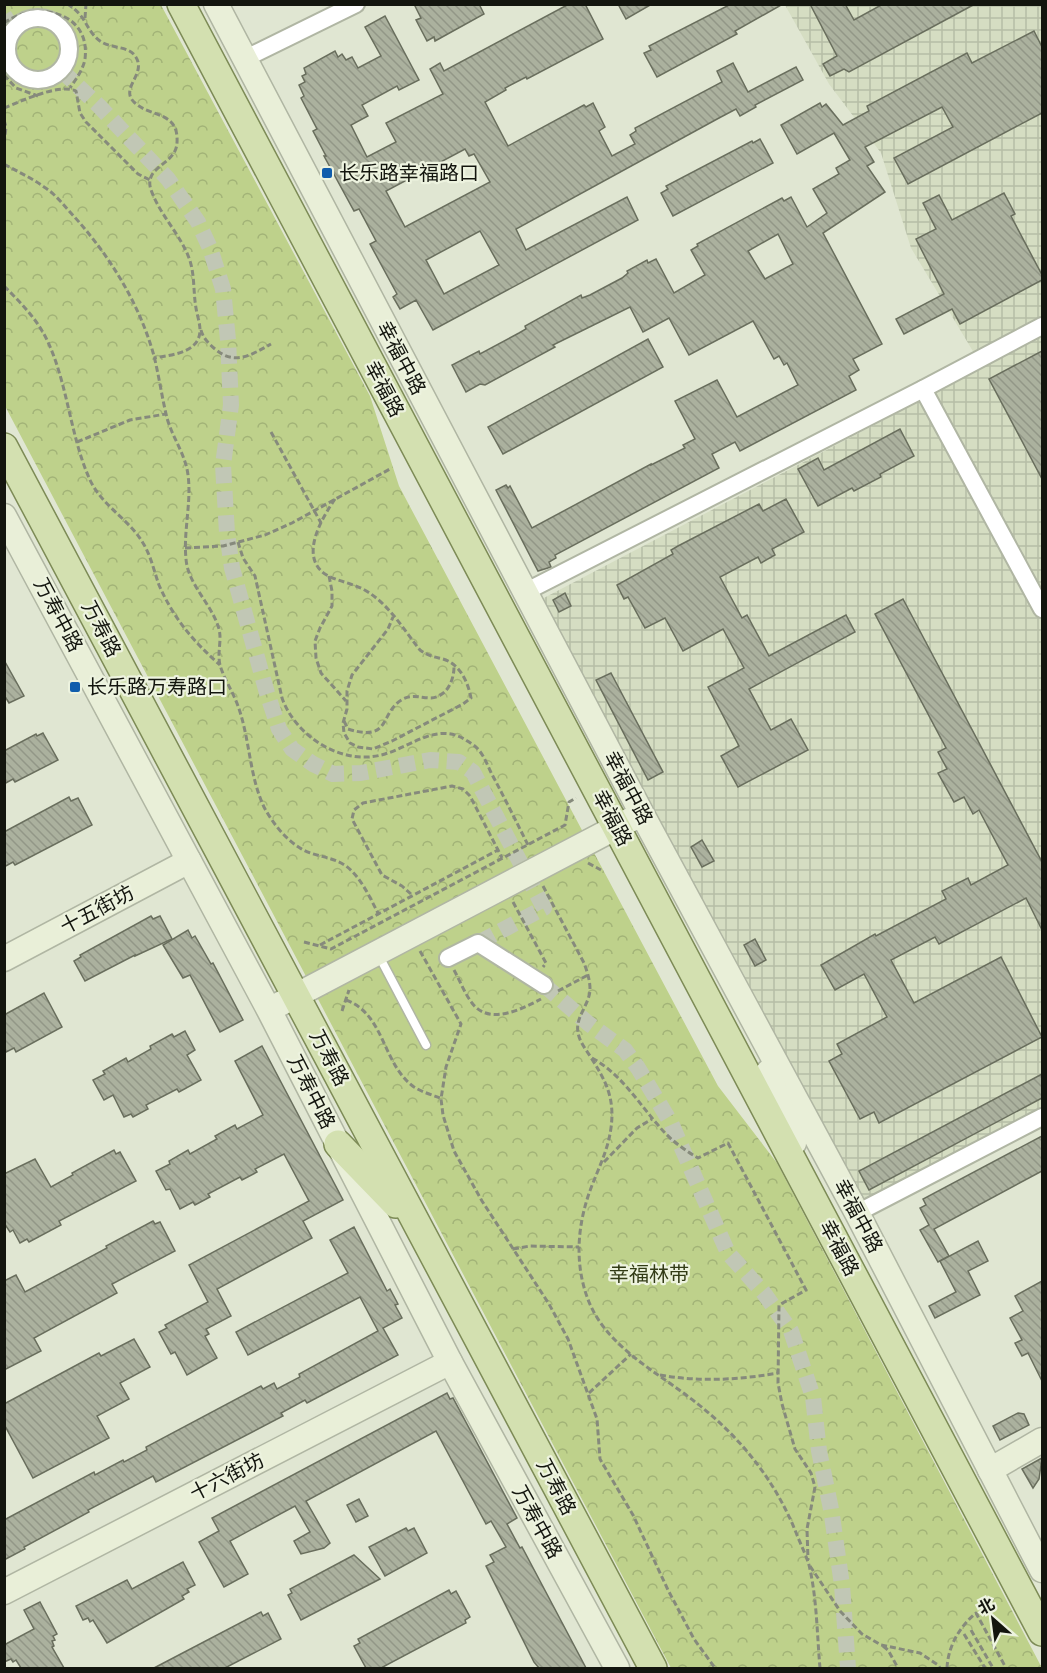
<svg xmlns="http://www.w3.org/2000/svg" width="1047" height="1673" viewBox="0 0 1047 1673" font-family="Karla,'Noto Sans SC',sans-serif">
  <style>
    .industrial { fill: url(#industrial-grid) }
    .park { fill: url(#park-crowns) }
    .building { fill: url(#building-back-hatch); stroke: #696e5d; stroke-width: 1.5; fill-rule: evenodd }
    .lines { fill: none; stroke-linecap: round; stroke-linejoin: round }
    .street-tunnel { stroke: #c1c7b5; stroke-width: 16; stroke-dasharray: 16 8; stroke-linecap: butt }
    .lane-casing { stroke: #b0b6a3; stroke-width: 11 }
    .street-casing { stroke: #b0b6a3; stroke-width: 20 }
    .secondary-casing { stroke: #b0b6a3; stroke-width: 27 }
    .primary-casing { stroke: #7d8b56; stroke-width: 30 }
    .path { stroke: #868a7c; stroke-width: 3; stroke-dasharray: 6 3; stroke-linecap: butt }
    .lane { stroke: #fff; stroke-width: 8 }
    .street { stroke: #fff; stroke-width: 16 }
    .secondary { stroke: #e9efd8; stroke-width: 24 }
    .primary { stroke: #d3e0b0; stroke-width: 27 }
    .poi-dot { fill: #105dac; stroke: #edf3df; stroke-width: 2 }
    .labels { text-anchor: middle; dominant-baseline: central; stroke-width: 4.5; stroke-linejoin: round; paint-order: stroke }
    .poi-label { font-size: 20px; fill: #13150e; stroke: #edf3df; text-anchor: start }
    .street-label { font-size: 20px; fill: #13150e; stroke: #edf3df }
    .park-label { font-size: 20px; fill: #323b16; stroke: #edf3df }
  </style>
  <defs>
    <pattern id="industrial-grid" width="8" height="8" patternUnits="userSpaceOnUse" patternTransform="scale(1.5)"><rect width="8" height="8" fill="#d5ddc2"/><path d="M0 4h8M4 0v8" fill="none" stroke="#b6bda6"/></pattern>
    <pattern id="park-crowns" width="20" height="18" patternUnits="userSpaceOnUse" patternTransform="scale(1.5)"><rect width="20" height="18" fill="#bed18b"/><path d="M2 6a3 3 0 1 1 6 0M12 15a3 3 0 1 1 6 0" fill="none" stroke="#a2b377"/></pattern>
    <pattern id="building-back-hatch" width="6" height="6" patternUnits="userSpaceOnUse" patternTransform="scale(1.5)"><rect width="6" height="6" fill="#abb19e"/><path d="M-1 5l2 2M0 0l6 6M5-1l2 2" fill="none" stroke="#929787"/></pattern>
  </defs>
  <rect width="100%" height="100%" fill="#e0e6d2"/>
  <!-- industrial -->
  <polygon class="industrial" points="785,5 1042,5 1042,1109 864,1199 540,600 983,368 911,248 881,153 829,84"/>
  <!-- park -->
  <polygon class="park" points="4,5 161,5 370,396 399,486 718,1086 777,1163 1042,1668 671,1668 5,406"/>
  <!-- building -->
  <g class="building">
    <polygon points="414,4 479,4 484,14 435,41 434,37 427,41 416,20 421,18"/>
    <path d="M569,4H585L603,39L527,79L526,77L505,88L506,90L485,102L508,146L584,105L586,107L593,103L605,127L599,131L612,156L635,144L630,135L636,131L635,128L722,82L717,71L733,63L748,92L796,67L803,80L755,105L756,107L740,116L736,109L719,118L516,229L526,250L627,197L638,220L433,330L416,300L400,309L393,297L397,294L370,244L376,241L359,209L354,211L324,156H326L313,131L317,129L301,98L304,96L299,85L305,82L302,76L306,74L304,68L335,51L338,57L342,54L346,60L352,57L358,68L381,56L365,27L385,16L419,80L399,90L397,86L362,105L368,116L351,125L367,157L396,142L386,123L443,94L430,69L440,63L444,71ZM465,149L469,156L474,154L490,182L405,227L386,191ZM480,231L499,265L444,294L426,260Z"/>
    <polygon points="618,4 652,4 626,19"/>
    <polygon points="731,4 783,4 735,31 737,34 657,77 644,53 651,50 649,46"/>
    <polygon points="810,4 845,4 854,20 883,4 975,4 849,72 844,69 830,76 823,64 837,56"/>
    <path d="M1034,31L1042,47V113L908,184L894,158L953,127L942,107L865,147L874,162L867,166L885,192L823,233L882,344L853,359L859,370L849,376L856,390L740,451L735,442L712,454L719,468L555,555L556,558L549,562L551,567L538,571L496,490L506,485L508,488L510,486L532,528L651,464V465L685,448L683,445L695,439L675,401L717,380L737,417L798,385L787,363L784,365L779,356L774,359L753,321L689,355L669,318L643,332L630,307L553,345L555,347L485,385L480,384L466,392L452,365L479,351L480,354L519,333L526,329L525,326L581,295L582,298L590,295L622,278L628,273L627,271L647,260L648,263L656,259L674,293L705,275L691,250L698,246L697,244L782,198L784,201L791,197L807,227L827,213L813,189L839,174L836,168L850,160L834,133L797,154L781,125L820,103L822,107L826,104L843,125L869,111L867,106L967,53L972,63ZM778,234L793,264L765,279L748,251Z"/>
    <polygon points="760,139 773,163 673,216 661,193 668,189 666,186 752,141 753,143"/>
    <polygon points="1004,193 1015,214 1011,216 1042,275 1042,280 960,324 952,309 904,334 896,319 944,294 916,239 936,229 923,203 939,195 952,220"/>
    <polygon points="648,339 663,367 503,454 488,427"/>
    <polygon points="1042,351 1042,479 989,379"/>
    <polygon points="900,429 914,456 880,474 881,477 854,491 852,488 818,506 798,469 818,458 824,470"/>
    <polygon points="786,499 804,532 772,549 775,555 761,563 758,557 720,577 742,618 747,615 769,656 846,615 855,632 749,689 771,730 791,719 808,750 738,787 721,756 739,746 708,687 744,668 723,629 683,651 665,618 645,628 628,597 624,599 617,585 673,554 671,550 678,546 759,504 763,511"/>
    <polygon points="565,593 571,606 559,612 553,600"/>
    <polygon points="903,599 1042,862 1042,930 1026,898 939,944 935,937 891,960 914,1003 1001,957 1042,1037 879,1123 874,1112 860,1119 829,1061 842,1054 837,1044 887,1017 864,974 835,990 821,965 875,934 876,936 946,899 942,891 968,878 971,885 1008,865 979,810 973,814 964,797 954,802 938,773 947,769 938,752 946,748 875,614"/>
    <polygon points="4,660 24,696 9,703 4,695"/>
    <polygon points="611,673 663,772 648,780 596,680"/>
    <polygon points="43,733 58,760 15,782 13,779 4,784 4,751 36,734 37,736"/>
    <polygon points="69,797 71,801 78,798 92,825 15,865 13,862 4,867 4,832"/>
    <polygon points="702,840 714,861 702,867 691,847"/>
    <polygon points="151,916 153,919 160,916 172,939 135,956 135,955 85,981 74,961 81,957 80,955"/>
    <polygon points="188,930 192,938 195,936 211,964 213,963 243,1020 220,1032 190,975 183,978 163,945"/>
    <polygon points="755,939 766,960 755,966 744,945"/>
    <polygon points="44,993 62,1027 16,1052 14,1048 4,1053 4,1015"/>
    <polygon points="185,1031 195,1050 187,1055 201,1080 179,1092 177,1089 146,1105 148,1109 133,1117 131,1114 124,1117 113,1095 104,1100 93,1080 105,1074 103,1071 126,1058 128,1062 151,1049 150,1046 172,1034 174,1037"/>
    <polygon points="262,1046 343,1200 303,1221 312,1238 217,1289 231,1316 206,1329 209,1334 205,1336 217,1358 187,1375 175,1352 171,1354 159,1332 167,1328 165,1325 208,1302 189,1265 309,1201 284,1154 255,1169 257,1172 242,1180 240,1177 208,1194 210,1197 195,1205 193,1202 180,1209 170,1189 166,1190 156,1171 170,1164 169,1161 188,1150 190,1154 217,1139 215,1136 235,1125 237,1129 263,1115 235,1061"/>
    <polygon points="1042,1074 1042,1098 869,1190 859,1171"/>
    <polygon points="1042,1136 1042,1171 934,1229 949,1256 938,1262 920,1230 929,1225 920,1208 926,1205 923,1199"/>
    <polygon points="114,1150 116,1154 120,1152 136,1181 59,1221 61,1225 29,1242 27,1239 20,1243 13,1230 10,1232 4,1223 4,1174 35,1159 51,1187 73,1175 72,1173"/>
    <polygon points="153,1221 155,1224 160,1222 175,1251 112,1284 117,1293 34,1338 41,1351 4,1370 4,1281 16,1275 25,1292 107,1248 106,1246"/>
    <polygon points="354,1227 387,1291 390,1289 398,1304 395,1305 402,1318 383,1328 398,1355 307,1403 305,1400 281,1413 283,1416 156,1482 153,1476 88,1510 89,1512 24,1547 25,1549 4,1560 4,1520 94,1472 95,1475 123,1460 124,1462 147,1450 146,1447 261,1386 263,1389 274,1383 277,1389 300,1377 299,1374 378,1331 360,1297 248,1355 236,1332 348,1273 330,1240"/>
    <polygon points="978,1241 988,1261 968,1271 980,1295 935,1318 929,1306 956,1292 940,1261"/>
    <polygon points="1042,1281 1042,1381 1028,1353 1022,1356 1015,1343 1022,1340 1010,1318 1023,1311 1015,1296"/>
    <polygon points="134,1339 150,1367 120,1383 129,1399 97,1416 109,1438 33,1478 4,1424 4,1404 99,1353 101,1356"/>
    <polygon points="447,1393 450,1399 453,1398 517,1518 507,1524 520,1548 522,1547 586,1668 539,1668 534,1662 486,1566 494,1562 490,1555 506,1547 491,1521 486,1524 436,1431 306,1501 330,1543 324,1548 301,1554 294,1541 310,1532 295,1506 230,1541 248,1574 224,1587 199,1542 219,1531 212,1518"/>
    <polygon points="1018,1413 1024,1414 1029,1425 1000,1440 993,1426"/>
    <polygon points="1042,1458 1039,1479 1033,1488 1022,1469"/>
    <polygon points="359,1499 368,1516 356,1522 347,1505"/>
    <polygon points="406,1528 408,1531 414,1528 427,1553 385,1576 369,1547"/>
    <polygon points="354,1555 380,1579 301,1620 288,1595 292,1593 290,1589"/>
    <polygon points="183,1562 195,1585 187,1589 189,1592 182,1596 184,1599 107,1643 93,1620 90,1622 88,1618 83,1620 76,1606 127,1580 132,1589"/>
    <polygon points="449,1590 451,1594 456,1591 470,1617 465,1620 466,1623 381,1668 366,1668 354,1646 360,1643 358,1639"/>
    <polygon points="40,1602 57,1634 53,1636 55,1640 52,1641 54,1646 52,1647 64,1668 21,1668 16,1660 13,1662 11,1659 4,1662 4,1645 34,1629 24,1610"/>
    <polygon points="261,1612 263,1616 268,1613 281,1639 225,1668 154,1668"/>
  </g>
  <g class="lines">
    <!-- street-tunnel -->
    <g class="street-tunnel">
      <polyline points="4,15 13,30"/>
      <polyline points="61,70 99,106 168,179 198,222 210,248 223,289 228,340 231,405 223,465 227,533 232,568 267,693 279,729 292,749 313,764 333,774 361,773 430,760 459,762 473,772 544,908 478,943"/>
      <polyline points="544,985 589,1024 625,1050 638,1068 671,1123 728,1253 763,1292 791,1331 813,1397 819,1451 831,1509 842,1585 848,1668"/>
    </g>
    <!-- lane casing -->
    <g class="lane-casing">
      <polyline id="lane" points="379,956 426,1045"/>
    </g>
    <!-- street casing -->
    <g class="street-casing">
      <g id="street">
        <circle cx="38" cy="49" r="31"/>
        <polyline points="244,59 356,4"/>
        <polyline points="923,389 1042,609"/>
        <polyline points="525,592 923,389 1042,326"/>
        <polyline points="448,958 478,943 544,985"/>
        <polyline points="857,1213 1042,1117"/>
      </g>
    </g>
    <!-- secondary casing -->
    <g class="secondary-casing">
      <g id="secondary">
        <polyline points="216,4 642,814 857,1213 1042,1570"/>
        <polyline points="4,516 269,1010 450,1362 617,1668"/>
        <polyline points="4,959 189,861"/>
        <polyline points="280,1004 632,819"/>
        <polyline points="768,1072 794,1143"/>
        <polyline points="990,1470 1042,1440"/>
        <polyline points="4,1592 450,1362"/>
      </g>
    </g>
    <!-- primary casing -->
    <g class="primary-casing">
      <g id="primary">
        <polyline points="181,4 1042,1632"/>
        <polyline points="4,447 653,1668"/>
        <polyline points="338,1144 396,1204"/>
      </g>
    </g>
    <!-- path -->
    <g class="path">
      <path d="M67,4C87,15 85,30 100,41C112,50 133,44 138,62C142,77 120,90 135,103C152,118 179,111 177,143C176,165 143,166 151,190C160,215 180,234 189,258C195,274 193,291 196,308C197,315 200,323 200,330C200,353 171,355 154,358"/>
      <polyline points="85,18 86,4"/>
      <path d="M4,23C36,0 91,11 85,59C83,70 76,79 70,88"/>
      <polyline points="4,75 16,88 38,96"/>
      <path d="M4,108C22,101 59,83 76,91L80,113L86,122L138,174L150,180"/>
      <polyline points="4,120 6,127 4,145"/>
      <path d="M4,164C18,172 32,178 44,187C54,193 62,203 70,212C108,253 139,302 154,356C159,376 162,398 167,418C172,436 183,451 187,469C193,498 183,529 186,559C188,585 212,604 219,629C222,641 217,652 220,665C224,679 233,692 238,706C250,739 249,775 264,807C272,822 285,839 300,848C314,857 332,856 346,866C361,877 370,898 379,915"/>
      <path d="M4,286C21,303 37,319 47,340C68,384 70,436 90,480C102,506 129,519 143,543C151,556 154,571 159,585C174,619 193,641 220,665"/>
      <path d="M201,330C203,338 208,343 215,349C235,366 251,355 271,344"/>
      <polyline points="271,432 321,523"/>
      <polyline points="77,442 130,420 166,414"/>
      <path d="M335,499C322,518 299,556 325,574C338,582 354,583 368,592C390,606 404,630 420,650C428,656 435,657 443,659C460,664 468,682 471,698L463,704L392,741L373,749L358,747L350,743L344,733L343,723L347,709V691L352,675L388,629L393,617"/>
      <path d="M238,542L243,558L255,576L282,698C296,737 343,767 385,754C412,746 437,722 466,740C469,742 474,745 477,748C485,756 489,770 495,780C506,801 517,823 528,845"/>
      <polyline points="185,548 223,546 265,535 292,523 390,469"/>
      <polyline points="329,576 332,591 332,606 320,628 315,641 316,658 321,673 346,701"/>
      <path d="M344,721L348,729C392,743 379,712 403,699C413,694 421,698 431,698C447,697 454,680 454,667"/>
      <polyline points="588,863 601,870"/>
      <path d="M543,886L584,963C587,971 590,980 590,989C590,1004 575,1017 578,1032C579,1041 585,1048 590,1056C606,1081 615,1098 611,1128C608,1150 599,1167 591,1188C577,1225 574,1265 589,1302C607,1346 655,1371 690,1398C738,1434 775,1479 797,1535C801,1545 806,1555 809,1565C817,1598 817,1635 820,1668"/>
      <polyline points="411,894 402,886 382,875 352,819 354,810 363,803 452,786 463,789 470,796 498,850"/>
      <polyline points="513,902 546,963 543,967"/>
      <polyline points="304,942 331,949 565,825 569,802 576,798"/>
      <polyline points="320,945 498,850 502,858"/>
      <polyline points="420,951 461,1024 446,1067 441,1099 443,1115 454,1151 482,1201 549,1304 568,1339 597,1419 600,1459 633,1515 668,1590 694,1639 715,1668"/>
      <path d="M454,970C460,981 465,994 472,1003C489,1026 522,1009 541,999"/>
      <polyline points="558,991 588,975"/>
      <path d="M346,1000C385,1014 382,1064 414,1087C422,1092 432,1095 440,1098"/>
      <polyline points="342,1011 349,990"/>
      <path d="M592,1058C621,1074 637,1101 658,1125C669,1139 683,1149 698,1158L728,1143L806,1290L779,1305L778,1383L782,1404L795,1449L811,1473L815,1487L807,1529L808,1560"/>
      <polyline points="604,1162 637,1128 652,1119"/>
      <polyline points="513,1249 530,1246 579,1247"/>
      <path d="M660,1375C700,1382 738,1380 778,1373"/>
      <polyline points="589,1393 631,1354"/>
      <polyline points="810,1566 840,1611 862,1634 881,1645 920,1653 938,1665 940,1668"/>
      <polyline points="971,1630 993,1668"/>
      <polyline points="964,1634 985,1668"/>
      <polyline points="883,1646 888,1650 898,1668"/>
      <path d="M947,1668C948,1647 959,1627 976,1613L1006,1668"/>
    </g>
    <!-- lane -->
    <use href="#lane" class="lane"/>
    <!-- street -->
    <use href="#street" class="street"/>
    <!-- secondary -->
    <use href="#secondary" class="secondary"/>
    <!-- primary -->
    <use href="#primary" class="primary"/>
  </g>
  <!-- markers -->
  <g class="poi-dot">
    <rect x="321" y="167" width="12" height="12" rx="3"/>
    <rect x="69" y="681" width="12" height="12" rx="3"/>
  </g>
  <g class="labels">
    <!-- poi labels -->
    <g class="poi-label">
      <text x="339" y="173">长乐路幸福路口</text>
      <text x="87" y="687">长乐路万寿路口</text>
    </g>
    <!-- street labels -->
    <g class="street-label">
      <text transform="translate(401 358) rotate(62)">幸福中路</text>
      <text transform="translate(384 389) rotate(62)">幸福路</text>
      <text transform="translate(58 615) rotate(62)">万寿中路</text>
      <text transform="translate(101 629) rotate(62)">万寿路</text>
      <text transform="translate(628 788) rotate(62)">幸福中路</text>
      <text transform="translate(612 818) rotate(62)">幸福路</text>
      <text transform="translate(97 910) rotate(-28)">十五街坊</text>
      <text transform="translate(329 1058) rotate(62)">万寿路</text>
      <text transform="translate(311 1092) rotate(63)">万寿中路</text>
      <text transform="translate(858 1216) rotate(62)">幸福中路</text>
      <text transform="translate(839 1248) rotate(62)">幸福路</text>
      <text transform="translate(227 1477) rotate(-27)">十六街坊</text>
      <text transform="translate(556 1487) rotate(62)">万寿路</text>
      <text transform="translate(537 1522) rotate(61)">万寿中路</text>
    </g>
    <!-- park labels -->
    <g class="park-label">
      <text x="649" y="1274">幸福林带</text>
    </g>
  </g>
  <!-- border -->
  <rect width="1047" height="1673" fill="none" stroke="#13150e" stroke-width="12"/>
  <!-- north arrow -->
  <g transform="translate(993 1619) rotate(332)" stroke="#edf3df" stroke-width="4.5" paint-order="stroke">
  <path d="M0-4.5L10 22L0 15L-10 22Z" fill="#13150e"/>
  <text y="-9" font-size="16" font-weight="bold" text-anchor="middle" fill="#13150e">北</text>
  </g>
</svg>
